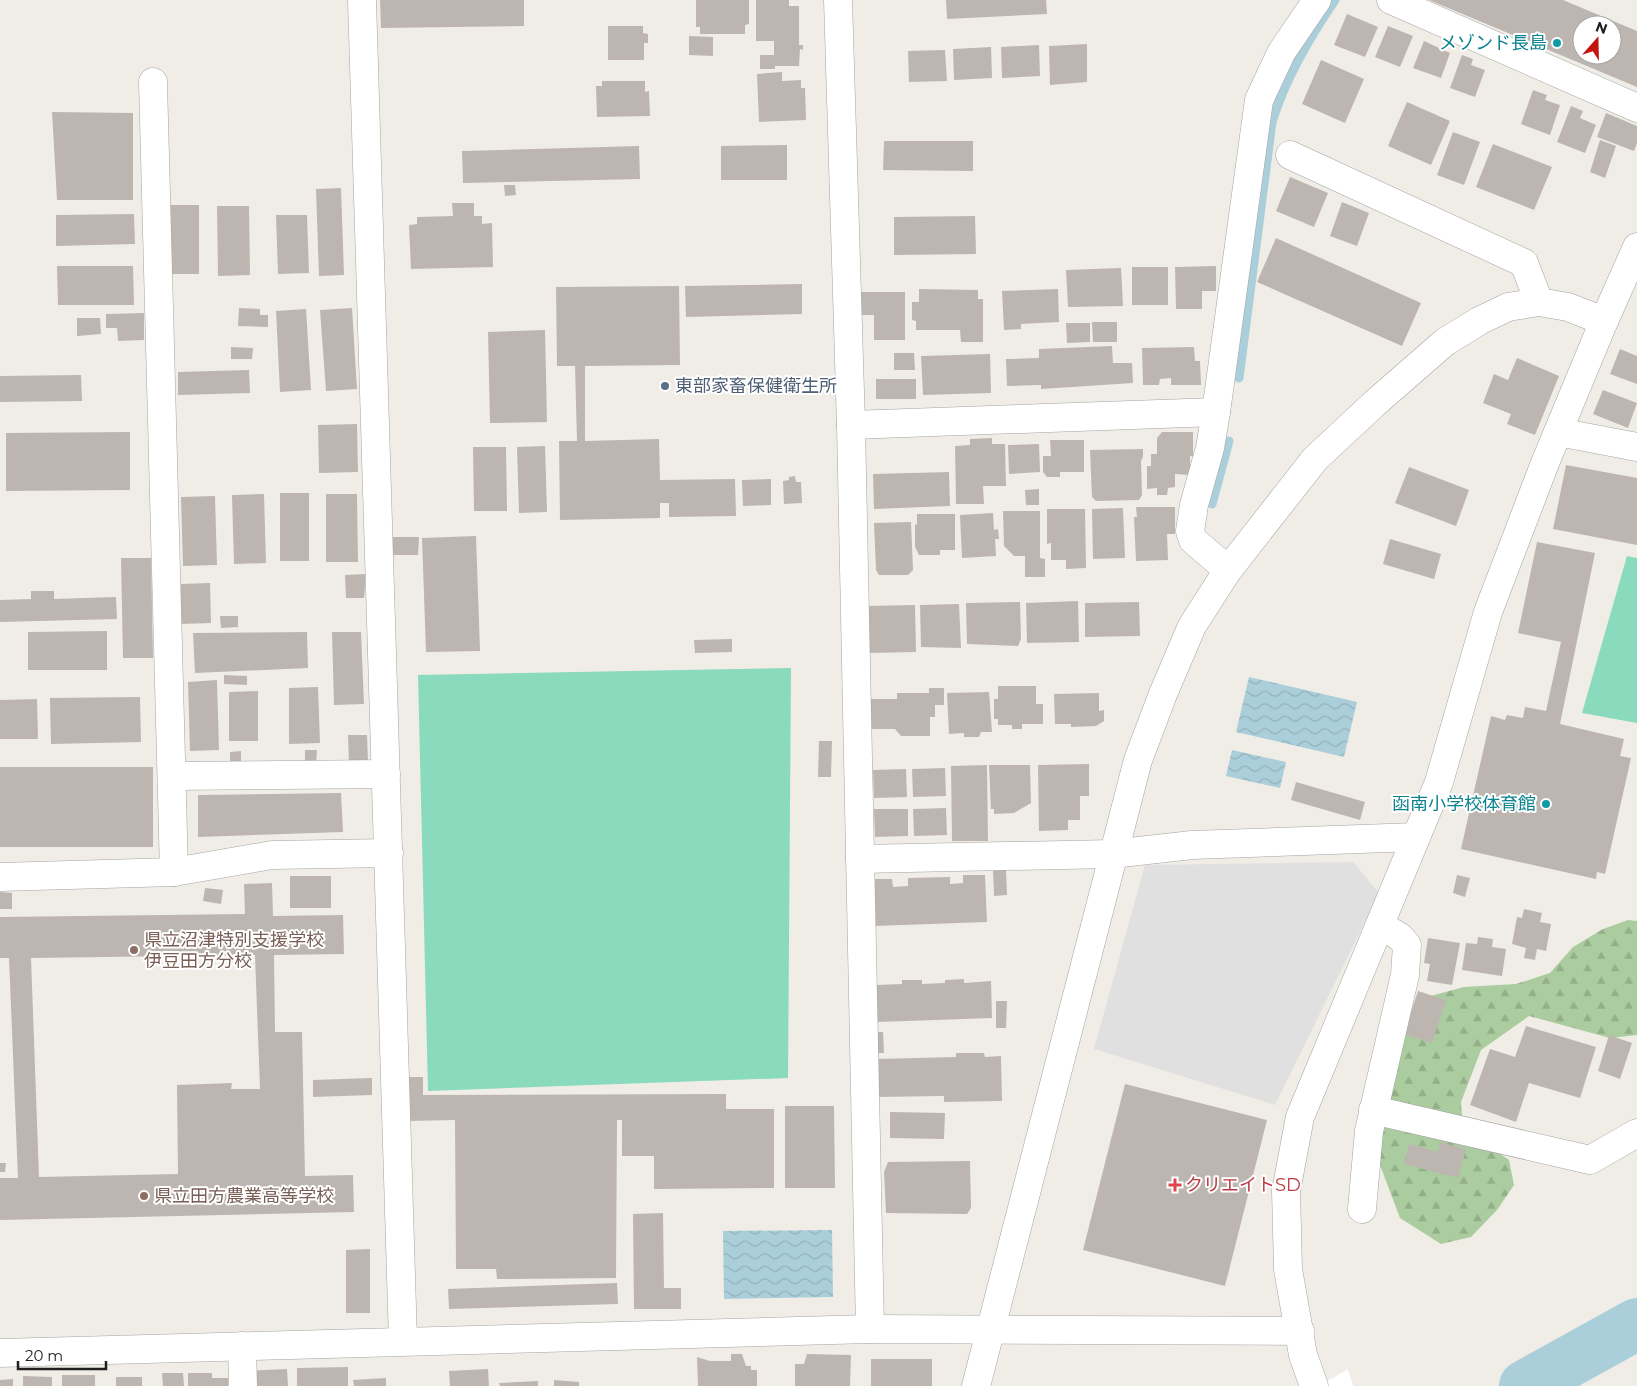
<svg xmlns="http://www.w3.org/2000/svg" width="1637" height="1386" viewBox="0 0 1637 1386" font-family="Montserrat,'Noto Sans JP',sans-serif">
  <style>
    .forest { fill: url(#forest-firs) }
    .pitch { fill: #8adabe }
    .parking { fill: #e0e0e0 }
    .water { fill: url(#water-waves) }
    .pier { fill: #fff }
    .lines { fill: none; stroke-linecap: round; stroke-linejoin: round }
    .stream { stroke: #abcedb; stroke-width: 9 }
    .river { stroke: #abcedb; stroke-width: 52 }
    .building { fill: #bdb6b0; fill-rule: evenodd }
    .minor-casing { stroke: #a4a4a4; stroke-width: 29 }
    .minor { stroke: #fff; stroke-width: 28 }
    .culture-dot { fill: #0f9aa8; stroke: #fff; stroke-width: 2 }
    .service-dot { fill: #5c6f8a; stroke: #fff; stroke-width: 2 }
    .education-dot { fill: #8d6e63; stroke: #fff; stroke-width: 2 }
    .health-dot { fill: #e0444e; stroke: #fff; stroke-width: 2 }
    .labels { text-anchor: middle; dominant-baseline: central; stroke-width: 4; stroke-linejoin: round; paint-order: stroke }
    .culture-label { font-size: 18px; fill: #0d838f; stroke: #fff; text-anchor: end }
    .service-label { font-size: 18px; fill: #4e5e75; stroke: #fff; text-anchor: start }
    .education-label { font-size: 18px; fill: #785e54; stroke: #fff; text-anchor: start }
    .health-label { font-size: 18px; fill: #be3a42; stroke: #fff; text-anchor: start }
  </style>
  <defs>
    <pattern id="forest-firs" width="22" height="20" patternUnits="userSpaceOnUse" patternTransform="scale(1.25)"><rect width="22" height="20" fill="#abcc9f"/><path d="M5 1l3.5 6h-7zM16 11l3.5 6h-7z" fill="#93af89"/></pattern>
    <pattern id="water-waves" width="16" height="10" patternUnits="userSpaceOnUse" patternTransform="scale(1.25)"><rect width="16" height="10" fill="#abcedb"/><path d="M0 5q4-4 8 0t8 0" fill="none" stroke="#93b1bc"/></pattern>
  </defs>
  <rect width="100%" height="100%" fill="#f0ede7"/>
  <!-- forest -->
  <polygon class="forest" points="1628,920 1637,921 1637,1035 1610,1038 1529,1016 1481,1050 1461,1102 1463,1128 1509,1160 1514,1185 1497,1210 1471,1237 1441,1244 1400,1218 1375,1152 1395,1066 1416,1000 1464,987 1516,984 1550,973 1573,947 1603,929"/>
  <!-- pitch -->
  <g class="pitch">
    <polygon points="1627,556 1637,558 1637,723 1582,713"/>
    <polygon points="791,668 788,1078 428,1091 418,675"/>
  </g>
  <!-- parking -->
  <polygon class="parking" points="1353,862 1379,893 1275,1105 1094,1049 1145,865"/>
  <!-- water -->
  <g class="water">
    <polygon points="1249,677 1357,702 1344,757 1236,732"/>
    <polygon points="1232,750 1286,762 1280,788 1226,776"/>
    <polygon points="832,1230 833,1297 724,1299 723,1231"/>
  </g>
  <!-- pier -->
  <polygon class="pier" points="1348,1369 1353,1386 1319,1386 1338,1375"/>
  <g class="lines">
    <!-- stream -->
    <g class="stream">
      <path d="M1239,378L1272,122C1286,77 1309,39 1335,0"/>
      <polyline points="1212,504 1229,441"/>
    </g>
    <!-- river -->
    <polyline class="river" points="1525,1386 1637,1324"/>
  </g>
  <!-- building -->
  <g class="building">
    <polygon points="380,0 524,0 524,26 381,28"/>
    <polygon points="696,0 749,0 749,24 745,25 745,34 700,34 700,27 696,27"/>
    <polygon points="756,0 789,0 789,6 799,6 799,45 803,45 803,50 800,49 799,66 775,66 775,69 760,69 760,55 774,55 774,41 756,41"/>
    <polygon points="946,0 1046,0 1047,14 947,19"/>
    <path d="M1429,0H1563L1637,31V87ZM1582,25H1612V55H1582Z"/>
    <polygon points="1347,14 1378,27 1365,57 1334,45"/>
    <polygon points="608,26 643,26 643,33 648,34 648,43 644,43 644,60 608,60"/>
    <polygon points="1388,26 1413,36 1400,67 1375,57"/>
    <polygon points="689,36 713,37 713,56 689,55"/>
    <polygon points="1424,41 1450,53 1441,78 1413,68"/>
    <polygon points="1087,44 1087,82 1050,85 1049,46"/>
    <polygon points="1039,45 1040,76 1002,78 1001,47"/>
    <polygon points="991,47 992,78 954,80 953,49"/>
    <polygon points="945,50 947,81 909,82 908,51"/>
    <polygon points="1462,55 1473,59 1471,65 1485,70 1475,97 1450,88"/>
    <polygon points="1321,60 1364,79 1345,123 1302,104"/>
    <polygon points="782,72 782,81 801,80 801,88 805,88 806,120 759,122 757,74"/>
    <polygon points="602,81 645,81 645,92 649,91 650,116 597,117 596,86 602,86"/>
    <polygon points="1533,90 1547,95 1545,100 1560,105 1550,135 1521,124"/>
    <polygon points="1407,102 1450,121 1431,165 1388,146"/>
    <polygon points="1571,106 1583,111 1580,118 1596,125 1585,153 1557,142"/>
    <polygon points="52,112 133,113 133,200 57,200"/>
    <polygon points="1606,113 1637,126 1637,143 1634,151 1597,137"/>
    <polygon points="1453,132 1480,142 1464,185 1437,175"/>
    <polygon points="1600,140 1616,146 1605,178 1590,172"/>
    <polygon points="884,141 973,141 973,171 883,170"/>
    <polygon points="1493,144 1552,167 1534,210 1476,187"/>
    <polygon points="787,145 787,180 721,180 721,146"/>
    <polygon points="639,146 640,179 463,183 462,151"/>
    <polygon points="1290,177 1328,193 1314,227 1276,211"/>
    <polygon points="504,185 515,185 516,195 505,196"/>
    <polygon points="341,188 344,275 319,276 316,189"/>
    <polygon points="1342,202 1369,213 1357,246 1330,236"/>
    <polygon points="452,203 474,203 474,216 482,216 482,224 492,223 493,267 411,269 409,225 417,224 417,217 453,216"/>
    <rect x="170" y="205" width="29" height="69"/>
    <polygon points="217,206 249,206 250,275 218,276"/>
    <polygon points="134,214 135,244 56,246 56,215"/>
    <polygon points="276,215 307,215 309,273 278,274"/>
    <polygon points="975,216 976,254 894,255 894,217"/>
    <polygon points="1276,238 1421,303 1402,346 1257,282"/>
    <polygon points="57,266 133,266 134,305 58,305"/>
    <polygon points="1216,266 1216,291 1202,291 1202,309 1176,309 1175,267"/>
    <rect x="1132" y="267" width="36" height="38"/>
    <polygon points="1121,268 1123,306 1068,307 1066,270"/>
    <polygon points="802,284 802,314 686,317 685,286"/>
    <polygon points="679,286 680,365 585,366 585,441 659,439 660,480 735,479 736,516 669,517 669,503 660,503 660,518 560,520 559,441 577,441 575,366 557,366 556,287"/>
    <polygon points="919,289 978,290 978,299 983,299 983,342 961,342 960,330 916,330 916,321 912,320 912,302 919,302"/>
    <polygon points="1058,289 1059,322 1021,324 1021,329 1004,330 1002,291"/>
    <polygon points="857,292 905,292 905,340 874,340 874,315 857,315"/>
    <polygon points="239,308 260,309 260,315 268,315 268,327 238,326"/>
    <polygon points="352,308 357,389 326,391 320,310"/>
    <polygon points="306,309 311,390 280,392 276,311"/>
    <polygon points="144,313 144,340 118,341 117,328 106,328 106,314"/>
    <polygon points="77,318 100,318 101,334 77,336"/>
    <polygon points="1092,322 1117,322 1117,342 1093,342"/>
    <polygon points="1066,323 1090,323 1090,342 1067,343"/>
    <polygon points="545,330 547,422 490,423 488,332"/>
    <polygon points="1112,346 1113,363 1132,363 1133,383 1041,389 1041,385 1007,386 1006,359 1039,358 1039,349"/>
    <polygon points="231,347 253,348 252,359 231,359"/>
    <polygon points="1194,347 1195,361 1200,361 1201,385 1171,385 1171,378 1160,379 1159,385 1143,385 1142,348"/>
    <polygon points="1620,349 1637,356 1637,384 1610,374"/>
    <polygon points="894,353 914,353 915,370 894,370"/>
    <polygon points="990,354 991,393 923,395 921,356"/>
    <polygon points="1517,358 1559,376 1535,435 1507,424 1511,414 1483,403 1494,374 1508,380"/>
    <polygon points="249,370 250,393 178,395 178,372"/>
    <polygon points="81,375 82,401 0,402 0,376"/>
    <rect x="876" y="379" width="40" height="20"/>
    <polygon points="1603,390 1637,403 1628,428 1593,414"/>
    <polygon points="357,424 358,472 319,473 318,425"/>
    <polygon points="130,432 130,490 6,491 6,433"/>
    <polygon points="1162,432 1193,432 1193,456 1190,456 1190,475 1175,474 1175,487 1168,488 1167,495 1157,495 1157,488 1147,489 1147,466 1151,466 1151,454 1157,454 1157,438"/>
    <polygon points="992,438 992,444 1005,444 1006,486 983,486 984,504 956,504 955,446 970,445 970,439"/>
    <polygon points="1050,440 1084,440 1084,472 1060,472 1060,477 1047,477 1043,472 1043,456 1051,456"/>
    <polygon points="1039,444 1040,472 1009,474 1008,445"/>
    <polygon points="545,446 547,512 519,513 517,447"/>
    <polygon points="473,447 506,447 507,511 474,511"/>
    <polygon points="1143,449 1143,457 1141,461 1142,495 1139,500 1096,501 1092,497 1090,450"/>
    <polygon points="1566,465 1637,478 1637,545 1553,529"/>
    <polygon points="1409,467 1469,490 1456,526 1395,503"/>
    <polygon points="949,472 950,506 874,509 873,474"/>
    <polygon points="795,476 796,482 801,482 802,503 784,504 783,481 789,480 789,477"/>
    <polygon points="771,479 771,505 743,506 742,480"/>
    <polygon points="1039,489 1039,505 1026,505 1025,490"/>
    <rect x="280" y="493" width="29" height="68"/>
    <polygon points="264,494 266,563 234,564 232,495"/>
    <polygon points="326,494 357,494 358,562 326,562"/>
    <polygon points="215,496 217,565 183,566 181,497"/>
    <polygon points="1136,507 1175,507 1175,534 1167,534 1168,560 1136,561 1134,517 1137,517"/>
    <polygon points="1123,508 1125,558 1093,559 1092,509"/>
    <polygon points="1047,509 1085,509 1086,568 1066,569 1066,560 1051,560 1051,543 1047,544"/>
    <polygon points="1003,511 1040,511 1040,558 1045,559 1045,577 1025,577 1025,556 1014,556 1004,546"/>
    <polygon points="993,513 994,530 998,529 999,539 995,539 996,556 962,558 960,515"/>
    <polygon points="917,514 955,514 955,550 940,550 940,555 919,555 915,547 915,524 917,525"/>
    <polygon points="911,522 913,570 908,575 879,575 876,570 874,523"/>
    <polygon points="476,536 480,651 426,652 422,538"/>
    <polygon points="391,537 419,537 418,555 391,555"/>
    <polygon points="1390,539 1441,554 1434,579 1383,564"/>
    <polygon points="1537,542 1595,553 1560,724 1624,739 1620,756 1631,758 1605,874 1597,872 1596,879 1461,849 1491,716 1505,720 1507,715 1523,718 1525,707 1546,711 1561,642 1518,633"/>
    <polygon points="121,558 151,558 153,658 123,658"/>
    <polygon points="366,574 364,598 346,598 345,575"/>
    <polygon points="210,583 211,623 181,624 181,584"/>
    <polygon points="31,591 54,591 54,599 116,597 117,619 0,622 0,600 31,599"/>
    <polygon points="1078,601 1079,642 1027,643 1026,603"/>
    <polygon points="1020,602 1021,639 1018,646 967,644 966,603"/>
    <polygon points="1139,602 1140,636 1085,637 1085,603"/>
    <polygon points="959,604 961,648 921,647 920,605"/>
    <polygon points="915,605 916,652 868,653 867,606"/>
    <polygon points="220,616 238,616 238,627 221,628"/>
    <polygon points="107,631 107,670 28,670 28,632"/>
    <polygon points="307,632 308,668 195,673 193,633"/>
    <polygon points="332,632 361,632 364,704 334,705"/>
    <polygon points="732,639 732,652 695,653 694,640"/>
    <polygon points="224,675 247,676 247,685 224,684"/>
    <polygon points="217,680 219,750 190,751 188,682"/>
    <polygon points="998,686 1036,686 1036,704 1043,704 1043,724 1022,724 1022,729 1012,729 1012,725 998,725 998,719 994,719 994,699 998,699"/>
    <polygon points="318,687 320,743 289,744 289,688"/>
    <polygon points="929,688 944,688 944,705 935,705 935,717 930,717 930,736 901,736 895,729 870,729 870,699 897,699 897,693 929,693"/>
    <polygon points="258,691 258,741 229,741 229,692"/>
    <polygon points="989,692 992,732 981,732 979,737 964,737 964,733 949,734 947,693"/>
    <polygon points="1099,693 1099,711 1104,710 1104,721 1096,726 1071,727 1071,724 1055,724 1054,694"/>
    <polygon points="140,697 141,742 51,744 50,698"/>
    <polygon points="37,699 38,739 0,739 0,700"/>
    <polygon points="348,735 367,735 368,763 349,764"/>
    <polygon points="819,741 832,741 831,777 818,777"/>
    <polygon points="305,750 317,750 316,765 305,764"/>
    <polygon points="241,751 241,765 230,765 230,752"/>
    <polygon points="1089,764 1089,796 1080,796 1080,820 1068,820 1068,830 1039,831 1038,765"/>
    <polygon points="987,765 988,841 952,841 951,766"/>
    <polygon points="989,765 1030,765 1031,803 1014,813 994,814 994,809 991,809"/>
    <rect x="0" y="767" width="153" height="80"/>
    <polygon points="945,768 946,796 913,797 912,769"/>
    <polygon points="906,769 907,797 874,798 873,770"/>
    <polygon points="1296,782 1365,802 1360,820 1291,800"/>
    <polygon points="341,793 343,832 198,837 198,795"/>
    <polygon points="946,808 947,835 914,836 913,809"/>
    <polygon points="874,809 908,809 908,836 875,837"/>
    <polygon points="993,870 1006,870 1007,895 994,896"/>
    <polygon points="963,875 985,875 987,922 874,926 873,879 892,879 893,887 908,886 908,878 950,877 950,884 963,883"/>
    <polygon points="1457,875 1470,878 1465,897 1453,893"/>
    <rect x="290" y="876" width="41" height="32"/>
    <path d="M272,883L273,916L343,915L344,954L274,955L275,1032H302L305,1176L353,1175L354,1212L0,1220V1178H18L9,958H0V917L245,914L244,884ZM255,955L260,1089H231L232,1083L177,1085L178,1174L39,1177L31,958Z"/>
    <polygon points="205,888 223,890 221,904 203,901"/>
    <polygon points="0,892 12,893 12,909 0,909"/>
    <polygon points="1524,909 1542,913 1540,922 1551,924 1546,951 1537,949 1535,960 1524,958 1526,948 1512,944 1517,917 1522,918"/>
    <polygon points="1478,937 1493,939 1492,947 1506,949 1502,976 1462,970 1466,943 1477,944"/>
    <polygon points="1428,938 1460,943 1452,985 1427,981 1430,964 1424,963"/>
    <polygon points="964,979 964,983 991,981 992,1018 877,1022 876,985 902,984 902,980 922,980 922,984 945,983 945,980"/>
    <polygon points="1418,991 1446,1000 1432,1043 1404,1034"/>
    <polygon points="996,1001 1007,1001 1006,1028 996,1028"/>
    <polygon points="1526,1026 1596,1047 1580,1098 1529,1083 1516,1122 1470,1105 1490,1049 1515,1057"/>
    <polygon points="875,1032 883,1032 884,1053 875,1053"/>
    <polygon points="1609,1035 1632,1043 1620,1079 1598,1071"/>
    <polygon points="956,1053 984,1053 985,1057 1001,1056 1002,1101 944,1102 944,1096 877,1097 877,1059 956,1057"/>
    <polygon points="408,1077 423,1077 423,1095 726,1094 726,1109 774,1109 774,1188 654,1189 654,1156 622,1156 622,1120 617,1120 616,1278 497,1279 496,1269 456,1269 455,1120 410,1121"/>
    <polygon points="372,1078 372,1095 313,1097 313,1080"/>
    <polygon points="1125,1084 1267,1120 1225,1286 1083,1250"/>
    <polygon points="785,1106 834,1106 835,1188 785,1188"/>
    <polygon points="890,1112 945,1113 944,1139 890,1138"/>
    <polygon points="1440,1142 1466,1149 1458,1178 1404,1164 1409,1144 1438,1152"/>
    <polygon points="970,1161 971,1208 967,1214 886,1213 884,1172 888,1162"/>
    <polygon points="0,1163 6,1163 5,1172 0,1172"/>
    <polygon points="663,1213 664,1288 681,1288 681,1309 634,1309 633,1214"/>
    <polygon points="370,1249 370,1313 346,1313 346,1250"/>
    <polygon points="617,1283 618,1304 449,1309 448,1289"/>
    <polygon points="731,1354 742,1354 746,1366 751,1366 751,1370 757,1370 757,1386 698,1386 697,1357 710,1361 731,1361"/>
    <polygon points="807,1354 851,1355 850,1386 795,1386 795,1364 804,1364"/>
    <rect x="871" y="1359" width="61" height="27"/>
    <polygon points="348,1367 348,1386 297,1386 297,1368"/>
    <polygon points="287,1369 288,1386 246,1386 246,1371"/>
    <polygon points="488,1369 489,1386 450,1386 449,1371"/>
    <polygon points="162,1373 183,1373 184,1386 163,1386"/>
    <polygon points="188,1373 212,1373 212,1378 228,1378 228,1386 188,1386"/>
    <rect x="62" y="1375" width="33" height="11"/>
    <polygon points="23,1376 52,1377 52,1386 23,1386"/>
    <rect x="116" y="1377" width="26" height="9"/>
    <polygon points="386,1378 386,1386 354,1386 353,1380"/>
    <polygon points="13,1379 13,1386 0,1386 0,1380"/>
    <polygon points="554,1380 579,1382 579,1386 554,1386"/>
    <polygon points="538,1381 538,1386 500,1386 499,1383"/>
  </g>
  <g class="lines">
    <!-- minor casing -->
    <g class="minor-casing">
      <g id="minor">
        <polyline points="362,0 403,1341"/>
        <polyline points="838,0 851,425 870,1329"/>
        <polyline points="1391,0 1637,108"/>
        <polyline points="153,82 174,872"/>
        <polyline points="1290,155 1524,263 1539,302"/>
        <polyline points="851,425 1216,412"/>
        <polyline points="1558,432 1637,447"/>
        <polyline points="1228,570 1193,540 1190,531 1194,505 1210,448 1216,412 1259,100 1281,53 1317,0"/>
        <polyline points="172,776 386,774"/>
        <polyline points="860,859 1112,854 1192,845 1416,837"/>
        <polyline points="0,877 174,872 272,855 389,853"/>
        <polyline points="1373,1110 1590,1160 1637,1133"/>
        <polyline points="1362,1209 1369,1131 1405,975 1407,945 1400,937 1380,925"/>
        <polyline points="242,1346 243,1386"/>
        <polyline points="0,1353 870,1329 1300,1331"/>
        <polyline points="976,1386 1138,760 1163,694 1192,626 1228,570 1315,459 1375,403 1445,342 1479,321 1508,307 1539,302 1568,307 1604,321"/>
        <polyline points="1314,1386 1303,1355 1288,1269 1286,1191 1300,1117 1439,782 1488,612 1545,463 1604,321 1637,247"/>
      </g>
    </g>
    <!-- minor -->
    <use href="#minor" class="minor"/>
  </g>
  <!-- markers -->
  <g class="culture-dot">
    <circle cx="1557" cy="43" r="5"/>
    <circle cx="1546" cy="804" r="5"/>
  </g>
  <circle class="service-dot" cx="665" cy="386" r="5"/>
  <g class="education-dot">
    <circle cx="134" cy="950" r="5"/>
    <circle cx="144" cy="1196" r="5"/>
  </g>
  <path class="health-dot" d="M1172.5 1177.5h5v5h5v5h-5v5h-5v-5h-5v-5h5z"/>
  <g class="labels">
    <!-- culture labels -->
    <g class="culture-label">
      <text x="1547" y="43">メゾンド長島</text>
      <text x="1536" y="804">函南小学校体育館</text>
    </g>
    <!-- service labels -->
    <g class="service-label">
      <text x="675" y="386">東部家畜保健衛生所</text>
    </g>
    <!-- education labels -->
    <g class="education-label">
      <text x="144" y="940">県立沼津特別支援学校<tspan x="144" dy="21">伊豆田方分校</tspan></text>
      <text x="154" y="1196">県立田方農業高等学校</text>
    </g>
    <!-- health labels -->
    <g class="health-label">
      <text x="1185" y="1185">クリエイトSD</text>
    </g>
  </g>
  <!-- north arrow -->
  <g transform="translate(1597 40) rotate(20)"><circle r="24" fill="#ffffff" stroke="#a6a6a6"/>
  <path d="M0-4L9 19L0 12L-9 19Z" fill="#c3130d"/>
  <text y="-8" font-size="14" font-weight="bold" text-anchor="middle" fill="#202020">N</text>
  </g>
  <!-- scale -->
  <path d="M18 1361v8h88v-8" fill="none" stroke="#202020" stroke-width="2.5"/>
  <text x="25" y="1361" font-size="15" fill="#202020" stroke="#ffffff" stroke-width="4" paint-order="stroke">20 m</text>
</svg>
